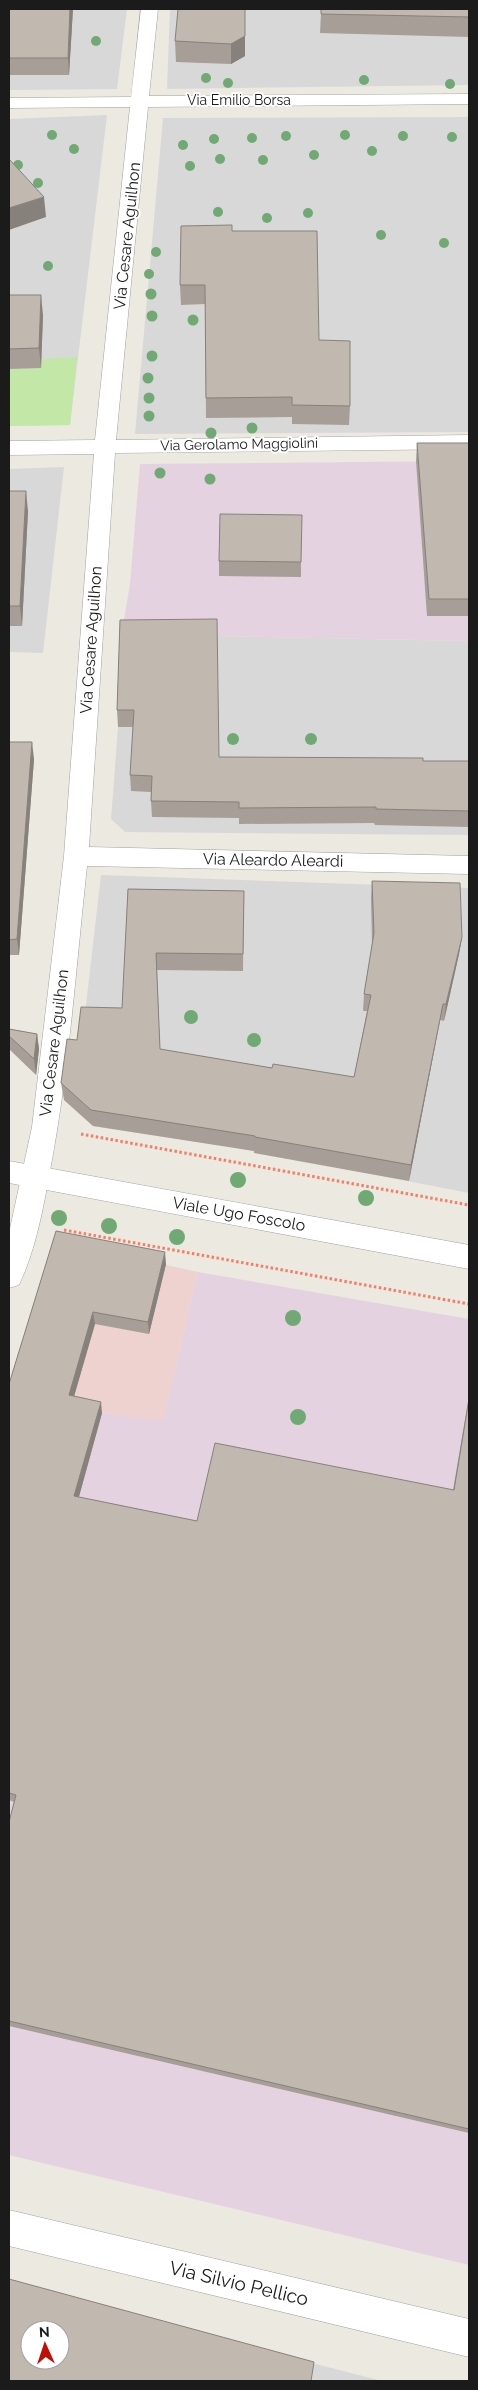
<svg xmlns="http://www.w3.org/2000/svg" width="478" height="2390" viewBox="0 0 478 2390" font-family="Raleway,sans-serif">
  <style>
    .residential { fill: #d9d8d8 }
    .commercial { fill: #eed2cf }
    .industrial { fill: #e5d2e1 }
    .grass { fill: #c2e7a6 }
    .lines { fill: none; stroke-linecap: round; stroke-linejoin: round }
    .minor-casing { stroke: #a2a2a2; stroke-width: 1 }
    .tertiary-casing { stroke: #a2a2a2; stroke-width: 1 }
    .path { stroke: #f77d67; stroke-width: 3; stroke-dasharray: 2.5 2.5; stroke-linecap: butt }
    .minor { fill: #fff; fill-rule: evenodd }
    .tertiary { fill: #fff; fill-rule: evenodd }
    .tree { fill: #71a974 }
    .wall { fill: #a69e97 }
    .shaded-wall { fill: #87817b }
    .building { fill: #c1b8b0; stroke: #87817b; fill-rule: evenodd }
    .labels { text-anchor: middle; dominant-baseline: central; stroke-width: 4; stroke-linejoin: round; paint-order: stroke }
    .far-street-label { font-size: 14px; fill: #1b1b1b; stroke: #fff }
    .street-label { font-size: 16px; fill: #1b1b1b; stroke: #fff }
    .near-street-label { font-size: 19px; fill: #1b1b1b; stroke: #fff }
  </style>
  <rect width="100%" height="100%" fill="#ece9e0"/>
  <!-- residential -->
  <g class="residential">
    <polygon points="9,9 127,9 117,89 9,90"/>
    <polygon points="170,9 469,9 469,85 167,89"/>
    <polygon points="107,115 70,425 9,426 9,119"/>
    <polygon points="469,117 469,432 135,434 163,118"/>
    <polygon points="64,467 43,653 9,652 9,469"/>
    <polygon points="217,636 469,641 469,835 125,832 111,819 118,727 121,637"/>
    <polygon points="101,875 469,888 469,1193 237,1148 93,1126 74,1109"/>
    <polygon points="312,2363 382,2381 310,2381"/>
  </g>
  <!-- commercial -->
  <polygon class="commercial" points="108,1252 198,1272 163,1422 102,1413 37,1644 9,1404"/>
  <!-- industrial -->
  <g class="industrial">
    <polygon points="469,461 469,641 217,636 121,637 130,584 140,464"/>
    <polygon points="198,1272 469,1319 469,2265 9,2155 9,1638 102,1413 163,1421"/>
  </g>
  <!-- grass -->
  <polygon class="grass" points="77,357 70,425 9,426 9,369 41,368 42,359"/>
  <g class="lines">
    <!-- minor casing -->
    <g class="minor-casing">
      <g id="minor">
        <path d="M141,9H158L149,96L469,94V104L148,107L116,440L469,435V449L115,453L89,847L469,856V874L87,866C76,967 69,1071 50,1171C43,1209 36,1249 19,1285L9,1288V1233L32,1127L64,856L94,454L9,455V441L95,440L130,107L9,108V98L131,97Z"/>
        <polygon points="9,2210 469,2319 469,2357 9,2246"/>
      </g>
    </g>
    <!-- tertiary casing -->
    <g class="tertiary-casing">
      <polygon id="tertiary" points="9,1161 469,1245 469,1269 9,1183"/>
    </g>
    <!-- path -->
    <g class="path">
      <polyline points="81,1134 469,1205"/>
      <polyline points="64,1230 469,1304"/>
    </g>
    <!-- minor -->
    <use href="#minor" class="minor"/>
    <!-- tertiary -->
    <use href="#tertiary" class="tertiary"/>
  </g>
  <!-- trees -->
  <g class="tree">
    <circle cx="96" cy="41" r="5"/>
    <circle cx="206" cy="78" r="5"/>
    <circle cx="364" cy="80" r="5"/>
    <circle cx="228" cy="83" r="5"/>
    <circle cx="450" cy="84" r="5"/>
    <circle cx="52" cy="135" r="5"/>
    <circle cx="345" cy="135" r="5"/>
    <circle cx="286" cy="136" r="5"/>
    <circle cx="403" cy="136" r="5"/>
    <circle cx="452" cy="137" r="5"/>
    <circle cx="252" cy="138" r="5"/>
    <circle cx="214" cy="139" r="5"/>
    <circle cx="183" cy="145" r="5"/>
    <circle cx="74" cy="149" r="5"/>
    <circle cx="372" cy="151" r="5"/>
    <circle cx="314" cy="155" r="5"/>
    <circle cx="220" cy="159" r="5"/>
    <circle cx="263" cy="160" r="5"/>
    <circle cx="18" cy="165" r="5"/>
    <circle cx="190" cy="166" r="5"/>
    <circle cx="38" cy="183" r="5"/>
    <circle cx="218" cy="212" r="5"/>
    <circle cx="308" cy="213" r="5"/>
    <circle cx="267" cy="218" r="5"/>
    <circle cx="381" cy="235" r="5"/>
    <circle cx="444" cy="243" r="5"/>
    <circle cx="156" cy="252" r="5"/>
    <circle cx="48" cy="266" r="5"/>
    <circle cx="149" cy="274" r="5"/>
    <circle cx="151" cy="294" r="5.5"/>
    <circle cx="152" cy="316" r="5.5"/>
    <circle cx="193" cy="320" r="5.5"/>
    <circle cx="152" cy="356" r="5.5"/>
    <circle cx="148" cy="378" r="5.5"/>
    <circle cx="149" cy="398" r="5.5"/>
    <circle cx="149" cy="416" r="5.5"/>
    <circle cx="252" cy="428" r="5.5"/>
    <circle cx="211" cy="433" r="5.5"/>
    <circle cx="160" cy="473" r="5.5"/>
    <circle cx="210" cy="479" r="5.5"/>
    <circle cx="233" cy="739" r="6"/>
    <circle cx="311" cy="739" r="6"/>
    <circle cx="191" cy="1017" r="7"/>
    <circle cx="254" cy="1040" r="7"/>
    <circle cx="238" cy="1180" r="8"/>
    <circle cx="366" cy="1198" r="8"/>
    <circle cx="59" cy="1218" r="8"/>
    <circle cx="109" cy="1226" r="8"/>
    <circle cx="177" cy="1237" r="8"/>
    <circle cx="293" cy="1318" r="8"/>
    <circle cx="298" cy="1417" r="8"/>
  </g>
  <!-- wall -->
  <g class="wall">
    <polygon points="9,9 73,9 69,75 9,75"/>
    <polygon points="245,9 245,56 231,64 176,62 175,41"/>
    <polygon points="469,9 469,37 320,33 321,14"/>
    <polygon points="232,231 319,340 350,406 349,425 292,424 292,417 206,418 205,304 181,305 180,285"/>
    <polygon points="9,295 43,315 41,368 9,369"/>
    <polygon points="417,443 469,443 469,616 427,616 416,461"/>
    <polygon points="9,491 28,511 22,626 9,626"/>
    <polygon points="219,561 301,562 301,577 219,576"/>
    <polygon points="120,620 219,757 423,761 469,761 469,827 375,825 374,823 239,824 239,818 152,817 151,801 151,792 131,791 130,775 133,727 118,727 117,710"/>
    <polygon points="9,742 34,759 19,955 9,955"/>
    <polygon points="372,881 462,937 459,954 444,1021 440,1020 409,1181 254,1153 254,1151 93,1126 64,1100 61,1083 77,1040 122,1008 128,889 244,891 243,971 157,970 160,1049 272,1068 354,1077 367,1011 363,1011 364,994 372,944 371,898"/>
    <polygon points="9,1029 37,1034 39,1049 36,1075 9,1049"/>
    <polygon points="56,1231 166,1264 149,1334 95,1324 74,1396 102,1413 79,1497 197,1521 453,1490 469,1396 469,2133 9,2026 9,1822 14,1802 9,1800 9,1384"/>
  </g>
  <!-- shaded-wall -->
  <g class="shaded-wall">
    <polygon points="70,9 73,9 69,75 68,58"/>
    <polygon points="245,36 245,56 231,64 231,44"/>
    <polygon points="44,197 46,217 9,230 9,208"/>
    <polygon points="41,295 43,315 41,368 39,348"/>
    <polygon points="26,491 28,511 22,626 20,606"/>
    <polygon points="32,742 34,759 19,955 17,939"/>
    <polygon points="462,937 459,954 444,1021 446,1004"/>
    <polygon points="443,1004 440,1020 409,1181 411,1165"/>
    <polygon points="37,1034 39,1049 36,1075 34,1059"/>
    <polygon points="165,1252 166,1264 149,1334 148,1322"/>
    <polygon points="93,1312 95,1324 71,1407 69,1395"/>
    <polygon points="101,1402 102,1413 76,1507 74,1496"/>
  </g>
  <!-- building -->
  <g class="building">
    <polygon points="9,9 70,9 68,58 9,58"/>
    <polygon points="178,9 245,9 245,36 231,44 175,41"/>
    <polygon points="321,9 469,9 469,17 321,14"/>
    <polygon points="9,159 44,197 9,208"/>
    <polygon points="232,225 232,231 317,231 319,340 350,341 350,406 292,405 292,397 206,398 205,285 180,285 181,226"/>
    <polygon points="9,295 41,295 39,348 9,349"/>
    <polygon points="417,443 469,443 469,599 429,599"/>
    <polygon points="9,491 26,491 20,606 9,606"/>
    <polygon points="220,514 302,515 301,562 219,561"/>
    <polygon points="217,619 219,757 423,758 423,761 469,761 469,811 376,809 376,807 239,808 239,802 151,801 152,776 130,775 134,710 117,710 120,620"/>
    <polygon points="9,742 32,742 17,939 9,940"/>
    <polygon points="372,881 460,883 462,937 446,1004 443,1004 411,1165 255,1137 255,1136 91,1110 61,1083 67,1039 77,1040 81,1007 122,1008 128,889 244,891 243,954 156,953 160,1049 272,1068 273,1064 354,1077 371,995 364,994 374,933"/>
    <polygon points="9,1029 37,1034 34,1059 9,1036"/>
    <polygon points="56,1231 165,1252 148,1322 93,1312 69,1395 101,1402 74,1496 197,1521 215,1443 454,1490 469,1399 469,2129 9,2021 9,1822 16,1795 9,1793 9,1384"/>
    <path d="M9,2279L314,2362L311,2381H9ZM30,2330H60V2360H30Z"/>
  </g>
  <g class="labels">
    <!-- far-street labels -->
    <g class="far-street-label">
      <text x="239" y="100">Via Emilio Borsa</text>
      <text transform="translate(239 444) rotate(-1)">Via Gerolamo Maggiolini</text>
    </g>
    <!-- street labels -->
    <g class="street-label">
      <text transform="translate(127 236) rotate(-84)">Via Cesare Aguilhon</text>
      <text transform="translate(91 640) rotate(-86)">Via Cesare Aguilhon</text>
      <text transform="translate(273 860) rotate(1)">Via Aleardo Aleardi</text>
      <text transform="translate(54 1043) rotate(-83)">Via Cesare Aguilhon</text>
      <text transform="translate(239 1214) rotate(10)">Viale Ugo Foscolo</text>
    </g>
    <!-- near-street labels -->
    <g class="near-street-label">
      <text transform="translate(239 2283) rotate(13)">Via Silvio Pellico</text>
    </g>
  </g>
  <!-- border -->
  <rect width="478" height="2390" fill="none" stroke="#1b1b1b" stroke-width="20"/>
  <!-- north arrow -->
  <g transform="translate(45 2345) rotate(357)"><circle r="24" fill="#ffffff" stroke="#a4a4a4"/>
  <path d="M0-4L9 19L0 12L-9 19Z" fill="#c20d04"/>
  <text y="-8" font-size="14" font-weight="bold" text-anchor="middle" fill="#1b1b1b">N</text>
  </g>
</svg>
